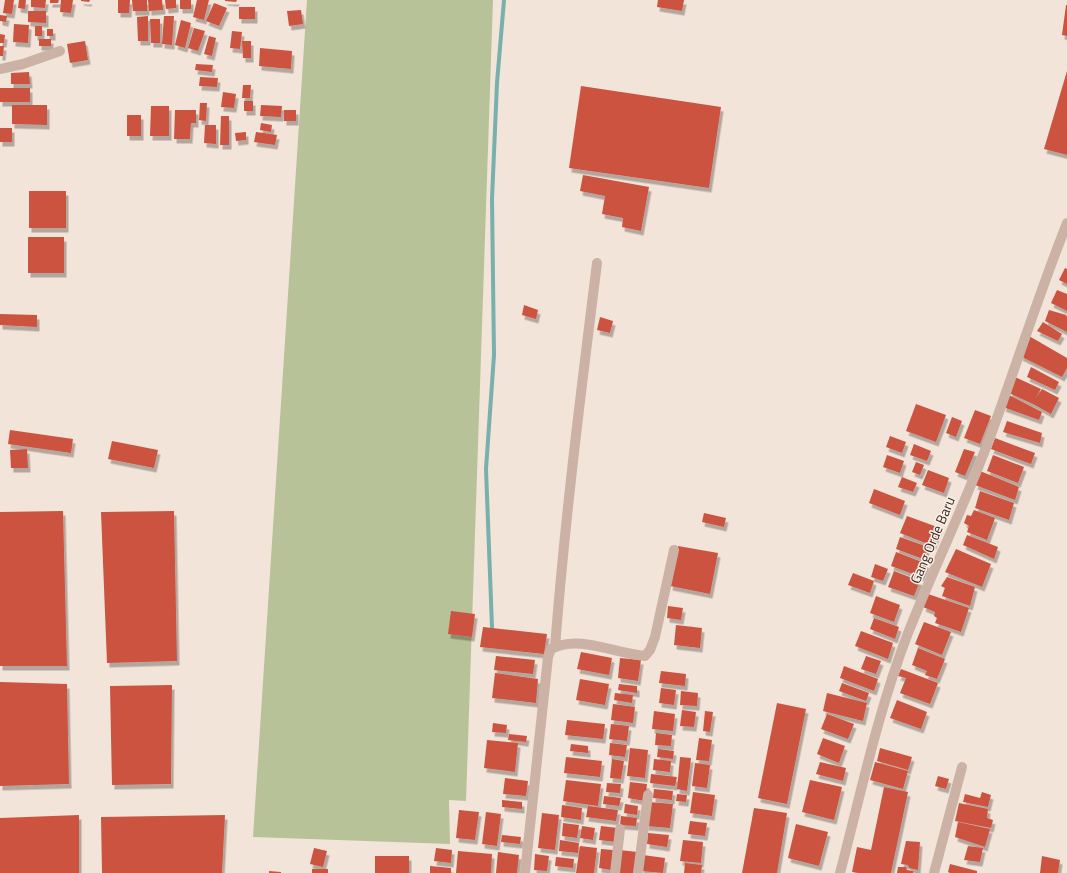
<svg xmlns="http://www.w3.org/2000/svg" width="1067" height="873" viewBox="0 0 1067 873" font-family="'Titillium Web',sans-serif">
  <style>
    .green { fill: #b8c298 }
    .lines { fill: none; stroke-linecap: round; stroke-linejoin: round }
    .stream { stroke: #77b0ad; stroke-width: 4 }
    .building { fill: #cb533f; filter: url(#shadow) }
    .street { stroke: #cbb2a5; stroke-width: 10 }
    .labels { text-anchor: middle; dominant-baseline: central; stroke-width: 3; stroke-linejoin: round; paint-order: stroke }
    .street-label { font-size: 14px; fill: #362a26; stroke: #faeee5 }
  </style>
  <defs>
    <filter id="shadow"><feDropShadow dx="2.5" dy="4.5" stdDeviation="0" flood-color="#0004"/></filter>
  </defs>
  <rect width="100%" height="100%" fill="#f2e4d9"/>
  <!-- green -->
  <polygon class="green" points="307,0 493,0 466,801 449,800 450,844 253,837"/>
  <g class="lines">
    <!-- stream -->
    <polyline class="stream" points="492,627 486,469 494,355 492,199 497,83 504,0"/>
  </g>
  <!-- building -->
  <g class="building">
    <polygon points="5,0 14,0 12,14 3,13"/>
    <polygon points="19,0 26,0 25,9 18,8"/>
    <polygon points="31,0 46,0 45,8 31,7"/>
    <polygon points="50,0 59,0 58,3 50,3"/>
    <polygon points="61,0 73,0 71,13 60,12"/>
    <polygon points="81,0 90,0 89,2 81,1"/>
    <polygon points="118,0 130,0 129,13 118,13"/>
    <polygon points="132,0 147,0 147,11 133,11"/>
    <polygon points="148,0 162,0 163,10 149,11"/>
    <polygon points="165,0 176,0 176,8 166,9"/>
    <rect x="180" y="0" width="11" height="9"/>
    <polygon points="197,0 209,0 204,20 193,17"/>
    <polygon points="225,0 237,0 236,2 225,1"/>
    <polygon points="658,0 684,0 682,11 657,7"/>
    <polygon points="214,3 227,8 219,26 206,21"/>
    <polygon points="1066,5 1067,5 1067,36 1062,35"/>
    <rect x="239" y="7" width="16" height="12"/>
    <polygon points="301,10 303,24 289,26 287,11"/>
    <polygon points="28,11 46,11 46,23 28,22"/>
    <polygon points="0,15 7,16 6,22 0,21"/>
    <polygon points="148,16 148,41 138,41 137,17"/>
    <polygon points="164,16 174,16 172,45 162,44"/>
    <polygon points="150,19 160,19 160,43 151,43"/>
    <polygon points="181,20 191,23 185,48 175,45"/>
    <polygon points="14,24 29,25 28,43 13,42"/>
    <rect x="35" y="26" width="7" height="10"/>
    <polygon points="194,28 205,31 198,51 188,48"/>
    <rect x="47" y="29" width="6" height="7"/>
    <polygon points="232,31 242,32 240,49 230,48"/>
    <polygon points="0,34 5,35 4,43 0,43"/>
    <polygon points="209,36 216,38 212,56 204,54"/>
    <rect x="39" y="39" width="12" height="7"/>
    <polygon points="85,41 88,60 70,63 67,44"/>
    <polygon points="242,41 251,41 251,58 243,58"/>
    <polygon points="0,46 4,46 3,56 0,56"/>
    <polygon points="260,48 292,51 291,69 259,66"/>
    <polygon points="196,64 213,65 212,72 195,70"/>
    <polygon points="1067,71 1067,155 1044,149"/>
    <polygon points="29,72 30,84 11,84 11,73"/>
    <polygon points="200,77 218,78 217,87 199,86"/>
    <polygon points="243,85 251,85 250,98 242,98"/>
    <polygon points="581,86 721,107 709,188 569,168"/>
    <rect x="0" y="88" width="30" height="14"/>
    <polygon points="223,92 236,94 234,108 221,107"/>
    <rect x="244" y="101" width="9" height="10"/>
    <polygon points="200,103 207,103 206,121 199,120"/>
    <polygon points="12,105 47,105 47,125 12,124"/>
    <polygon points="261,105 282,106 281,117 260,116"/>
    <polygon points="151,106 169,106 169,136 150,136"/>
    <polygon points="175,110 196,110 196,123 191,123 190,139 174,139"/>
    <rect x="284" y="110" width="12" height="11"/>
    <rect x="127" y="115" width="14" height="21"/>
    <polygon points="221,116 229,116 229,145 220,145"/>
    <polygon points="261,123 272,125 271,132 260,130"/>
    <polygon points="205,125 216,125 216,144 204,143"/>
    <rect x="0" y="128" width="12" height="14"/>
    <polygon points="246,132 246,140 236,141 235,133"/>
    <polygon points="256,132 277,135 275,145 254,142"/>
    <polygon points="583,175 649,187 641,231 622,227 623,218 602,214 605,196 580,191"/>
    <rect x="29" y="191" width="37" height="37"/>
    <rect x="28" y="237" width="36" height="36"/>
    <polygon points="1065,268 1067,269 1067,284 1059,280"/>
    <polygon points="1057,290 1067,294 1067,311 1051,303"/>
    <polygon points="524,305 538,310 536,319 522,315"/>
    <polygon points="1049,310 1066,315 1067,317 1067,332 1045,321"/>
    <polygon points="0,314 37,315 37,327 0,325"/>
    <polygon points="600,317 613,321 610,333 597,330"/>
    <polygon points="1043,322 1062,334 1058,341 1037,331"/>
    <polygon points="1029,336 1067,358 1067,368 1062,377 1020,356"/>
    <polygon points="1031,367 1059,382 1055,390 1027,377"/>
    <polygon points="1015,377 1041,389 1035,399 1042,389 1059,398 1051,414 1033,404 1009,393"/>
    <polygon points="1009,395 1042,412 1039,420 1003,407"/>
    <polygon points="916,404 946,415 936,442 906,431"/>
    <polygon points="975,410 991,416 980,444 964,438"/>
    <polygon points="952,417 962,421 956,437 946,433"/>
    <polygon points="1007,421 1042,433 1040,443 1003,432"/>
    <polygon points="10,430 73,439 71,453 8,444"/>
    <polygon points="890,436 906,442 902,453 886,447"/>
    <polygon points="995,438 1035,453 1031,464 991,449"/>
    <polygon points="112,441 158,450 154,468 108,459"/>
    <polygon points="914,444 931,451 927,461 910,455"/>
    <polygon points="27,449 28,468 11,468 10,450"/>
    <polygon points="964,449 975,452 965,476 955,472"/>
    <polygon points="887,455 904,461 900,473 883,467"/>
    <polygon points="993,455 1024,467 1018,483 987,471"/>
    <polygon points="916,462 924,465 920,475 912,472"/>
    <polygon points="928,470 949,478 944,493 922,485"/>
    <polygon points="980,471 1019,487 1015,500 975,485"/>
    <polygon points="902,477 917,483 913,492 898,487"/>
    <polygon points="874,489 905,501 900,515 869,503"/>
    <polygon points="980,491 1014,503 1009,520 975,508"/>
    <polygon points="974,510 995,518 987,540 967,532 969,526 964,523 967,515 971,516"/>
    <polygon points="63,511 67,666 0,666 0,512"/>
    <polygon points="174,511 177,661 107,663 101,512"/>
    <polygon points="704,513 726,518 724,527 702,522"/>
    <polygon points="907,516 940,528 933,546 900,533"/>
    <polygon points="967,535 998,547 994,559 963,545"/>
    <polygon points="900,537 928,547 923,559 896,549"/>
    <polygon points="678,546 718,553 710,594 670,586"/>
    <polygon points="956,549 991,564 982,587 945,572"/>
    <polygon points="896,552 927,564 921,577 891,566"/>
    <polygon points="875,564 888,569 883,581 871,577"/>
    <polygon points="894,571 920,581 914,596 888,587"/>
    <polygon points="853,573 874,581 870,593 848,585"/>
    <polygon points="947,577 975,587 970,606 942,596 945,588 941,586"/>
    <polygon points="928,594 969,608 961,632 935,623 937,618 934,616 935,612 923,607"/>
    <polygon points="876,596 900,605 894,622 870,613"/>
    <polygon points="668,606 683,608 681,620 667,618"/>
    <polygon points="451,611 475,614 472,637 448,634"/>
    <polygon points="874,618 899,627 895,639 870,629"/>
    <polygon points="924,622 951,632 942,655 915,644"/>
    <polygon points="676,625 702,628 700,648 674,645"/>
    <polygon points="483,627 547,634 544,654 480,647"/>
    <polygon points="861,631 893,643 888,659 855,646"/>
    <polygon points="918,648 945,659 937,679 925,675 927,671 912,665"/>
    <polygon points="581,652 612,658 609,675 577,669"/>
    <polygon points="496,656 535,660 533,674 494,670"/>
    <polygon points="866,656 881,661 876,674 861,669"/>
    <polygon points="620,658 641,660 638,681 618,678"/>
    <polygon points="844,666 878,679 874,691 840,678"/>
    <polygon points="901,669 938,683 930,704 900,693 906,678 898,676"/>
    <polygon points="661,671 686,674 685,686 659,683"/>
    <polygon points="495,673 538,679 536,703 492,698"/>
    <polygon points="580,679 609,684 605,705 576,700"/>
    <polygon points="0,682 67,684 69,784 0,786"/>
    <polygon points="842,683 869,693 866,701 839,691"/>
    <polygon points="619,684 637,686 637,693 618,690"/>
    <polygon points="172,685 171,784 112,785 110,686"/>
    <polygon points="661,688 676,690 674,705 659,703"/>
    <polygon points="681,691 698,693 697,706 680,705"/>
    <polygon points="615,693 633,695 632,703 614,700"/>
    <polygon points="827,693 867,703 863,721 823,711"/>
    <polygon points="897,700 927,712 921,729 890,718"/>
    <polygon points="777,703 806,709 787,804 758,798"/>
    <polygon points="613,704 635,707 633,723 611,720"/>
    <polygon points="682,710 696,712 694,727 680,726"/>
    <polygon points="654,711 675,714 673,731 652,729"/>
    <polygon points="705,711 713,712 710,732 703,731"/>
    <polygon points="827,714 854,724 848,739 821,729"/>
    <polygon points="567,720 605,724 603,739 565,735"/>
    <polygon points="493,723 507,725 506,733 492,732"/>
    <polygon points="611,724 629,726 627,741 609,739"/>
    <polygon points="656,733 672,735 671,746 655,745"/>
    <polygon points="509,734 527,736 526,742 508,740"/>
    <polygon points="699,738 712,740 709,761 696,760"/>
    <polygon points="823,738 845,746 839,763 817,754"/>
    <polygon points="487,740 518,743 515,772 484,768"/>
    <polygon points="610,743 627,745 625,757 609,755"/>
    <polygon points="571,744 588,746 588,753 570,751"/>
    <polygon points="630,748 648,750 645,778 627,776"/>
    <polygon points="880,748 912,757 908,770 877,761"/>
    <polygon points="658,749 674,751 673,759 657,757"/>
    <polygon points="566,757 602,761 600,777 564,773"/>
    <polygon points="680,757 691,758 687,791 677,789"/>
    <polygon points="612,759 624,761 621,779 610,778"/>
    <polygon points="654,759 671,761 670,772 653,770"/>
    <polygon points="820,762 846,768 843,781 816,774"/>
    <polygon points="875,762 908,771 903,789 870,780"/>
    <polygon points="695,763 710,765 707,788 692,786"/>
    <polygon points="651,774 677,777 675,786 650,783"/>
    <polygon points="938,776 949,779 946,789 935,786"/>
    <polygon points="505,778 528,781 526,796 503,794"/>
    <polygon points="566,780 601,784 598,806 563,801"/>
    <polygon points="810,780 842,787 834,820 802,812"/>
    <polygon points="630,782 647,784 645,801 628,798"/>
    <polygon points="607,783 621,784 620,793 606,792"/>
    <polygon points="884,787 908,792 891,873 859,873 852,872 857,847 871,850"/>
    <polygon points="654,789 673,791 672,800 653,798"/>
    <polygon points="693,792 715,795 712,816 690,813"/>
    <polygon points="982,792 991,795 988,807 963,802 965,794 980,798"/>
    <polygon points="677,794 687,795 686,802 676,801"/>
    <polygon points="604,796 621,798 619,806 603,804"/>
    <polygon points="502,800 522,802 522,809 502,807"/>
    <polygon points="649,802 673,804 670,828 646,826"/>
    <polygon points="959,803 988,809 987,818 993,820 991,828 955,821"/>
    <polygon points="625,804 638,806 637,815 624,813"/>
    <polygon points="562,805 582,808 581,820 561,817"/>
    <polygon points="588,806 618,810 616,821 586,817"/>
    <polygon points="754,808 787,813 777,873 742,873"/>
    <polygon points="459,810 479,812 475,840 456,838"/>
    <polygon points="486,812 501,814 497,846 482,844"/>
    <polygon points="542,813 559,815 555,850 538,848"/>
    <polygon points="79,815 79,873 0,873 0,818"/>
    <polygon points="225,815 222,873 102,873 101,817"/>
    <polygon points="621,816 637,818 636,826 620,825"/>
    <polygon points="690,821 707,823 705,836 688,834"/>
    <polygon points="958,822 990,829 985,847 955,837"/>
    <polygon points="563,823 579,825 577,838 562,836"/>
    <polygon points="796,824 828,832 819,866 788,858"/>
    <polygon points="582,826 595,828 593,840 580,838"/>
    <polygon points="601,826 618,828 616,842 599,840"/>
    <polygon points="648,833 669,835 667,847 647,844"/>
    <polygon points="502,835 521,837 520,844 501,842"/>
    <polygon points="560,840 579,843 578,853 559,851"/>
    <polygon points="683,840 703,842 701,863 680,861"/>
    <polygon points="906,841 920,842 918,870 909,868 908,865 901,864"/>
    <polygon points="580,846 597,848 594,873 576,873"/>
    <polygon points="968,846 983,848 980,862 964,860"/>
    <polygon points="314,848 327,851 323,867 310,864"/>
    <polygon points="436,848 452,850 451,863 434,861"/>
    <polygon points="601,849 613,850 611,870 599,868"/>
    <polygon points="619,850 638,852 635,873 616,873"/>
    <polygon points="458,851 492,854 491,873 456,873"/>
    <polygon points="498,852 519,855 517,873 496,873"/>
    <polygon points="535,854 549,856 547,871 534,870"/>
    <polygon points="643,855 665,858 663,873 641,871"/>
    <rect x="375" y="856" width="34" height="17"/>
    <polygon points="1042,856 1060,860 1058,873 1040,873"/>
    <polygon points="556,857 574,859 573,868 555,866"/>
    <polygon points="685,863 702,865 701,873 684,873"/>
    <polygon points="950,864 977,871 977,873 950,873 948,872"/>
    <polygon points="430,866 451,868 451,873 430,873"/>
    <polygon points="898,867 906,867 907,870 913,871 913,873 897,873"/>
    <rect x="312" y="869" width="16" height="4"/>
    <polygon points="269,871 281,872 281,873 269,873"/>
  </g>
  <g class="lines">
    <!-- street -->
    <g class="street">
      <polyline points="0,69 23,64 60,51"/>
      <path d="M555,647C565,518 581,391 597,263"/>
      <path d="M525,873L548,657L551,649C580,634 615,654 645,656L650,650L655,637L674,550"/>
      <polyline points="615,873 620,829"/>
      <polyline points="638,873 648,795"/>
      <path d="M840,873C861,793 878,711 908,633C935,565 968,498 993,429C1018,360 1040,291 1067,223"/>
      <polyline points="934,873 962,767"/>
    </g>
  </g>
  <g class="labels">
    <!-- street labels -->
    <g class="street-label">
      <text transform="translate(932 540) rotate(-67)">Gang Orde Baru</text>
    </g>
  </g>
</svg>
